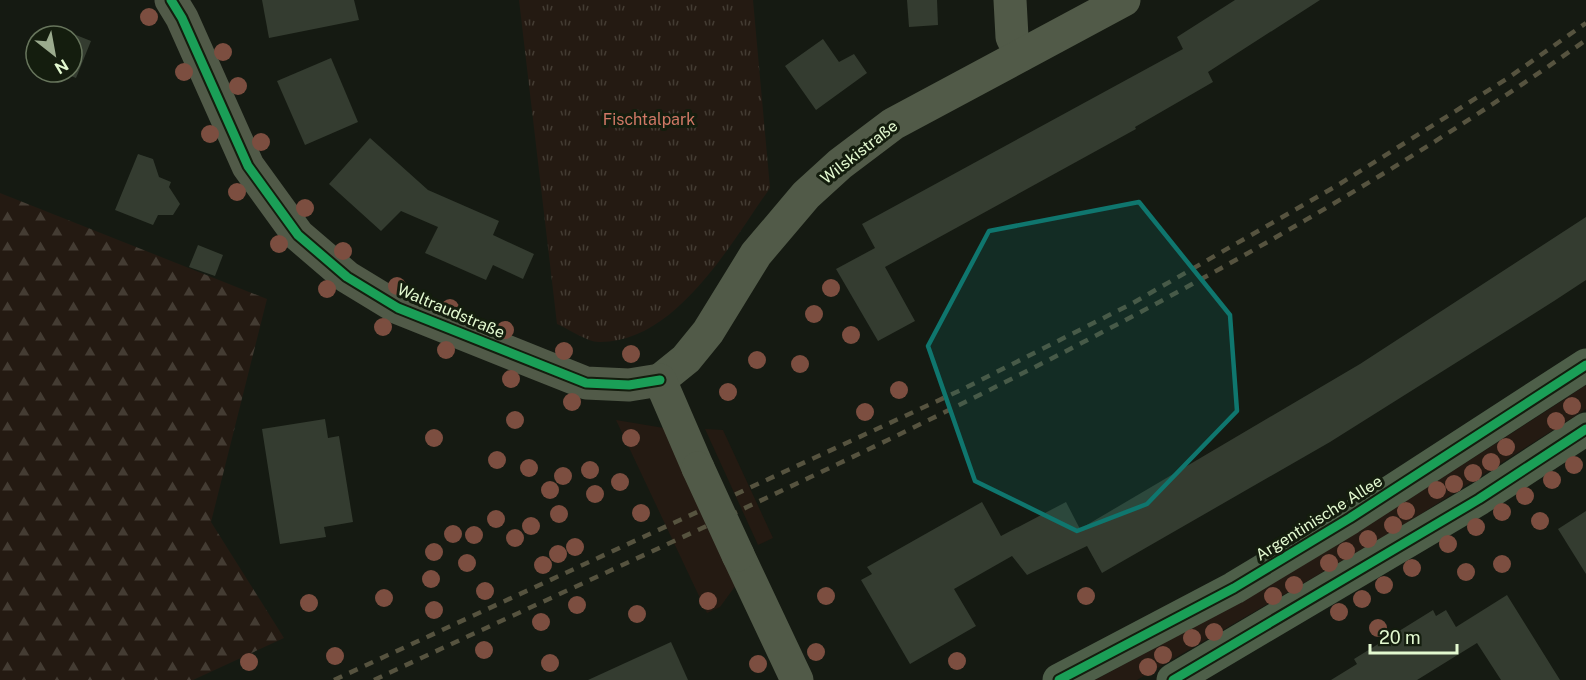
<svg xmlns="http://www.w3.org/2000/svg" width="1586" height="680" viewBox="0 0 1586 680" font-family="'Public Sans',sans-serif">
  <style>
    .grass { fill: #241a12 }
    .forest { fill: url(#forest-firs) }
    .park { fill: url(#park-tufts) }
    .building { fill: #343c30 }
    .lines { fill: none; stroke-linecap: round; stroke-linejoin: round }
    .minor { stroke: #515a48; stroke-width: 33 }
    .major { stroke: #4e5f49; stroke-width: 33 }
    .rail { stroke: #56533f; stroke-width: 4.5; stroke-dasharray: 9 8; stroke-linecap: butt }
    .minor-bridge { stroke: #515a48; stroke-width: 33 }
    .cycleway-casing { stroke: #141d0e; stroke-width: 13 }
    .cycleway { stroke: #1a9f57; stroke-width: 9 }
    .tree { fill: #7c4e40 }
    .marked { fill: #0f766e; fill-opacity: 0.2; stroke: #0f766e; stroke-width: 4.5; stroke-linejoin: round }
    .labels { text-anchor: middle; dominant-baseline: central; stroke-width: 6; stroke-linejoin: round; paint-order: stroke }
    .park-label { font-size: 16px; fill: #d07866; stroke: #141d0e }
    .street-label { font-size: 16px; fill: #e3f9d0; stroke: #141d0e }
  </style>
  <defs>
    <pattern id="forest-firs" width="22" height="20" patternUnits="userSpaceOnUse" patternTransform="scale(1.5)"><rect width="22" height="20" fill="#241a12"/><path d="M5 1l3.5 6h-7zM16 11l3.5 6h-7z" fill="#443c33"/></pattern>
    <pattern id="park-tufts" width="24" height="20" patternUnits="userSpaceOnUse" patternTransform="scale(1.5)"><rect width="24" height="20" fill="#241a12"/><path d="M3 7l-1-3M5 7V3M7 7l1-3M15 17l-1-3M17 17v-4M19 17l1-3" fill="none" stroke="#443c33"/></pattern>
  </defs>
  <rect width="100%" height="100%" fill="#151a12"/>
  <!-- grass -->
  <g class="grass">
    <path d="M1586,385V409L1402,526L1137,680H1095C1264,591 1427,489 1586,385Z"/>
    <polygon points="616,420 664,428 736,585 720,607 707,613"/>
    <polygon points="705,429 723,430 773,538 758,545"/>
  </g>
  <!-- forest -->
  <polygon class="forest" points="0,193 267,299 211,522 284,638 193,680 0,680"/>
  <!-- park -->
  <path class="park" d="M519,0H753L770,188C731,243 676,343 599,342C587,342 569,329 557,324Z"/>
  <!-- building -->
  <g class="building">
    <polygon points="262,0 354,0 359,20 269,38"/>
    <polygon points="907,0 937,0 938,25 909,27"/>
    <polygon points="1235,0 1320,0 1208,72 1213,82 1135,127 1136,129 885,267 915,321 878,341 836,269 875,248 862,224 1183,49 1177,37"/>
    <polygon points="56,27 91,41 76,78 61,72 72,72 72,36 53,36"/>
    <polygon points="823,39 839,62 854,54 867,73 816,110 785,66"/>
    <polygon points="331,58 358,122 305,145 277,81"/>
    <polygon points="370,138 428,190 499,221 493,235 534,254 523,279 493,265 486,280 425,253 438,227 401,211 381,231 329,184"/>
    <polygon points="138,154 153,159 159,177 171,182 169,187 180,204 173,215 158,215 153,225 115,210"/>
    <polygon points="1586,217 1586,280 1554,301 1330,442 1102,573 1087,546 1027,575 1012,556 954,589 976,626 910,664 861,580 872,574 867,567 982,502 1001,536 1066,502 1080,529 1360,364"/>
    <polygon points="198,245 223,255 215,276 189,267"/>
    <polygon points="325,419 328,438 339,436 353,522 324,527 326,537 280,544 262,429"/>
    <polygon points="1586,511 1586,574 1558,529"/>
    <polygon points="1507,595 1560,680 1501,680 1477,643 1417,680 1331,680 1357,664 1354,659 1433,610 1436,616 1446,610 1456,627"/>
    <polygon points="671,642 688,680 588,680"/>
  </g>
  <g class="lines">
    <!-- minor -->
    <g class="minor">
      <polyline points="171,0 182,18 248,166 298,235 347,277 398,308 586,383 629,385 660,380"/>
      <polyline points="1010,0 1012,37 1021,55"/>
      <polyline points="660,380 686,359 708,332 756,254 806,195 840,164 893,124 1124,0"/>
      <polyline points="660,380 698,468"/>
      <polyline points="738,555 797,680"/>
    </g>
    <!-- major -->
    <g class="major">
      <polyline points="1059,680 1234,588 1350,518 1586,365"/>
      <polyline points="1173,680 1479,499 1586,429"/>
    </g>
    <!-- rail -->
    <g class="rail">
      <polyline points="334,680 961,390 1133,303 1338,185 1508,78 1586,23"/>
      <path d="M374,680C787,487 1212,306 1586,40"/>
    </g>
    <!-- minor-bridge -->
    <polyline class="minor-bridge" points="698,468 738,555"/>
    <!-- cycleway casing -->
    <g class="cycleway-casing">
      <g id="cycleway">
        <polyline points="171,0 182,18 248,166 298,235 347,277 398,308 586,383 629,385 660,380"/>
        <polyline points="1059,680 1234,588 1350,518 1586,365"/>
        <polyline points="1173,680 1479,499 1586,429"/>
      </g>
    </g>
    <!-- cycleway -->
    <use href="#cycleway" class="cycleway"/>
  </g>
  <!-- trees -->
  <g class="tree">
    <circle cx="149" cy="17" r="9"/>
    <circle cx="223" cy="52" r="9"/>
    <circle cx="184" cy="72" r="9"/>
    <circle cx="238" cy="86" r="9"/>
    <circle cx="210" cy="134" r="9"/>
    <circle cx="261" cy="142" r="9"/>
    <circle cx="237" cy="192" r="9"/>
    <circle cx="305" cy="208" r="9"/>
    <circle cx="279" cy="244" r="9"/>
    <circle cx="343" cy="251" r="9"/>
    <circle cx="397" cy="286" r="9"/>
    <circle cx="831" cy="288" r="9"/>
    <circle cx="327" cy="289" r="9"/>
    <circle cx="450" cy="308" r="9"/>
    <circle cx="814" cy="314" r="9"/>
    <circle cx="383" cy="327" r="9"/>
    <circle cx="505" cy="330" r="9"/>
    <circle cx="851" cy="335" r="9"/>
    <circle cx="446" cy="350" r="9"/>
    <circle cx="564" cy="351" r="9"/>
    <circle cx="631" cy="354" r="9"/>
    <circle cx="757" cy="360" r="9"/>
    <circle cx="800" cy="364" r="9"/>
    <circle cx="511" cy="379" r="9"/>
    <circle cx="899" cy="390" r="9"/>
    <circle cx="728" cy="392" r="9"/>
    <circle cx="572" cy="402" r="9"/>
    <circle cx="1572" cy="406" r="9"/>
    <circle cx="865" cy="412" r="9"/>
    <circle cx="515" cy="420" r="9"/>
    <circle cx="1556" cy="421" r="9"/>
    <circle cx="434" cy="438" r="9"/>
    <circle cx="631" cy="438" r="9"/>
    <circle cx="1506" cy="447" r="9"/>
    <circle cx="497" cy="460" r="9"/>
    <circle cx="1491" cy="462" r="9"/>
    <circle cx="1574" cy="465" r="9"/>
    <circle cx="529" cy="468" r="9"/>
    <circle cx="590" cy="470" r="9"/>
    <circle cx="1473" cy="473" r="9"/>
    <circle cx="563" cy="476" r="9"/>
    <circle cx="1552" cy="480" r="9"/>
    <circle cx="620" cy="482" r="9"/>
    <circle cx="1454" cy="484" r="9"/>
    <circle cx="550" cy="490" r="9"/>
    <circle cx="1437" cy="490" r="9"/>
    <circle cx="595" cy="494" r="9"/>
    <circle cx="1525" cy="496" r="9"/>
    <circle cx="1406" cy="511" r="9"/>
    <circle cx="1502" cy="512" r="9"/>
    <circle cx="641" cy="513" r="9"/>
    <circle cx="559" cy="514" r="9"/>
    <circle cx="496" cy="519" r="9"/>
    <circle cx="1540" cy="521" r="9"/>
    <circle cx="1393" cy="525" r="9"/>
    <circle cx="531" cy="526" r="9"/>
    <circle cx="1476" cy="527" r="9"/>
    <circle cx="453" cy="534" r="9"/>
    <circle cx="474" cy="535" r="9"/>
    <circle cx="515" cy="538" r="9"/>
    <circle cx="1368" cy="539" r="9"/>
    <circle cx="1448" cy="544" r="9"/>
    <circle cx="575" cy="547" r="9"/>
    <circle cx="1346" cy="551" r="9"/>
    <circle cx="434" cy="552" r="9"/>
    <circle cx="558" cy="554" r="9"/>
    <circle cx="467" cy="563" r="9"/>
    <circle cx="1329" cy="563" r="9"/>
    <circle cx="1502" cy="564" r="9"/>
    <circle cx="543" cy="565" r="9"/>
    <circle cx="1412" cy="568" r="9"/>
    <circle cx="1466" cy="572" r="9"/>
    <circle cx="431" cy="579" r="9"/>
    <circle cx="1294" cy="585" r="9"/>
    <circle cx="1384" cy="585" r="9"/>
    <circle cx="485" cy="591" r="9"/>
    <circle cx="826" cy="596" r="9"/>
    <circle cx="1086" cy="596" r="9"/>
    <circle cx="1273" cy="596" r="9"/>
    <circle cx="384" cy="598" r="9"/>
    <circle cx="1362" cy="599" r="9"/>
    <circle cx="708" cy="601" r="9"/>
    <circle cx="309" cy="603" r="9"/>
    <circle cx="577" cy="605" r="9"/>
    <circle cx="434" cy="610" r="9"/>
    <circle cx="1339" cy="612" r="9"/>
    <circle cx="637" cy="614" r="9"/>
    <circle cx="541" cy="622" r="9"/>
    <circle cx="1378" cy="628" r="9"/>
    <circle cx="1214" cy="632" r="9"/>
    <circle cx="1192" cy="638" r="9"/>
    <circle cx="484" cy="650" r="9"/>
    <circle cx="816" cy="652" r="9"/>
    <circle cx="1163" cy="655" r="9"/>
    <circle cx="335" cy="656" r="9"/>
    <circle cx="957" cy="661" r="9"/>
    <circle cx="249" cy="662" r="9"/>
    <circle cx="550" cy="663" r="9"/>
    <circle cx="758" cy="664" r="9"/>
    <circle cx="1148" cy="667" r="9"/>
  </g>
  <!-- marked area -->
  <path class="marked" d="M1139,202L1230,315L1237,411L1147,504L1077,531L975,481L928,346L989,231Z"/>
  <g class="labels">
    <!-- park labels -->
    <g class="park-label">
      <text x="649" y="119">Fischtalpark</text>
    </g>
    <!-- street labels -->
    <g class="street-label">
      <text transform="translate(859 152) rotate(-38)">Wilskistraße</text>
      <text transform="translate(451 311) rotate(23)">Waltraudstraße</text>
      <text transform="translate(1319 518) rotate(-32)">Argentinische Allee</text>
    </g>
  </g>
  <!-- north arrow -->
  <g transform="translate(54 54) rotate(149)"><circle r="28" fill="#141d0e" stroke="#67755c" stroke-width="1.5"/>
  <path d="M0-4.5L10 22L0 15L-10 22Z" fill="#9bab8e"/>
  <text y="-9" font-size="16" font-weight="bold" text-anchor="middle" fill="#e3f9d0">N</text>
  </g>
  <!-- scale -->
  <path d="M1370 644v9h87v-9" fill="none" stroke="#e3f9d0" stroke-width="3"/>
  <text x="1379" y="644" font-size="18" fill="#e3f9d0" stroke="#141d0e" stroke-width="4.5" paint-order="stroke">20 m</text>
</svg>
